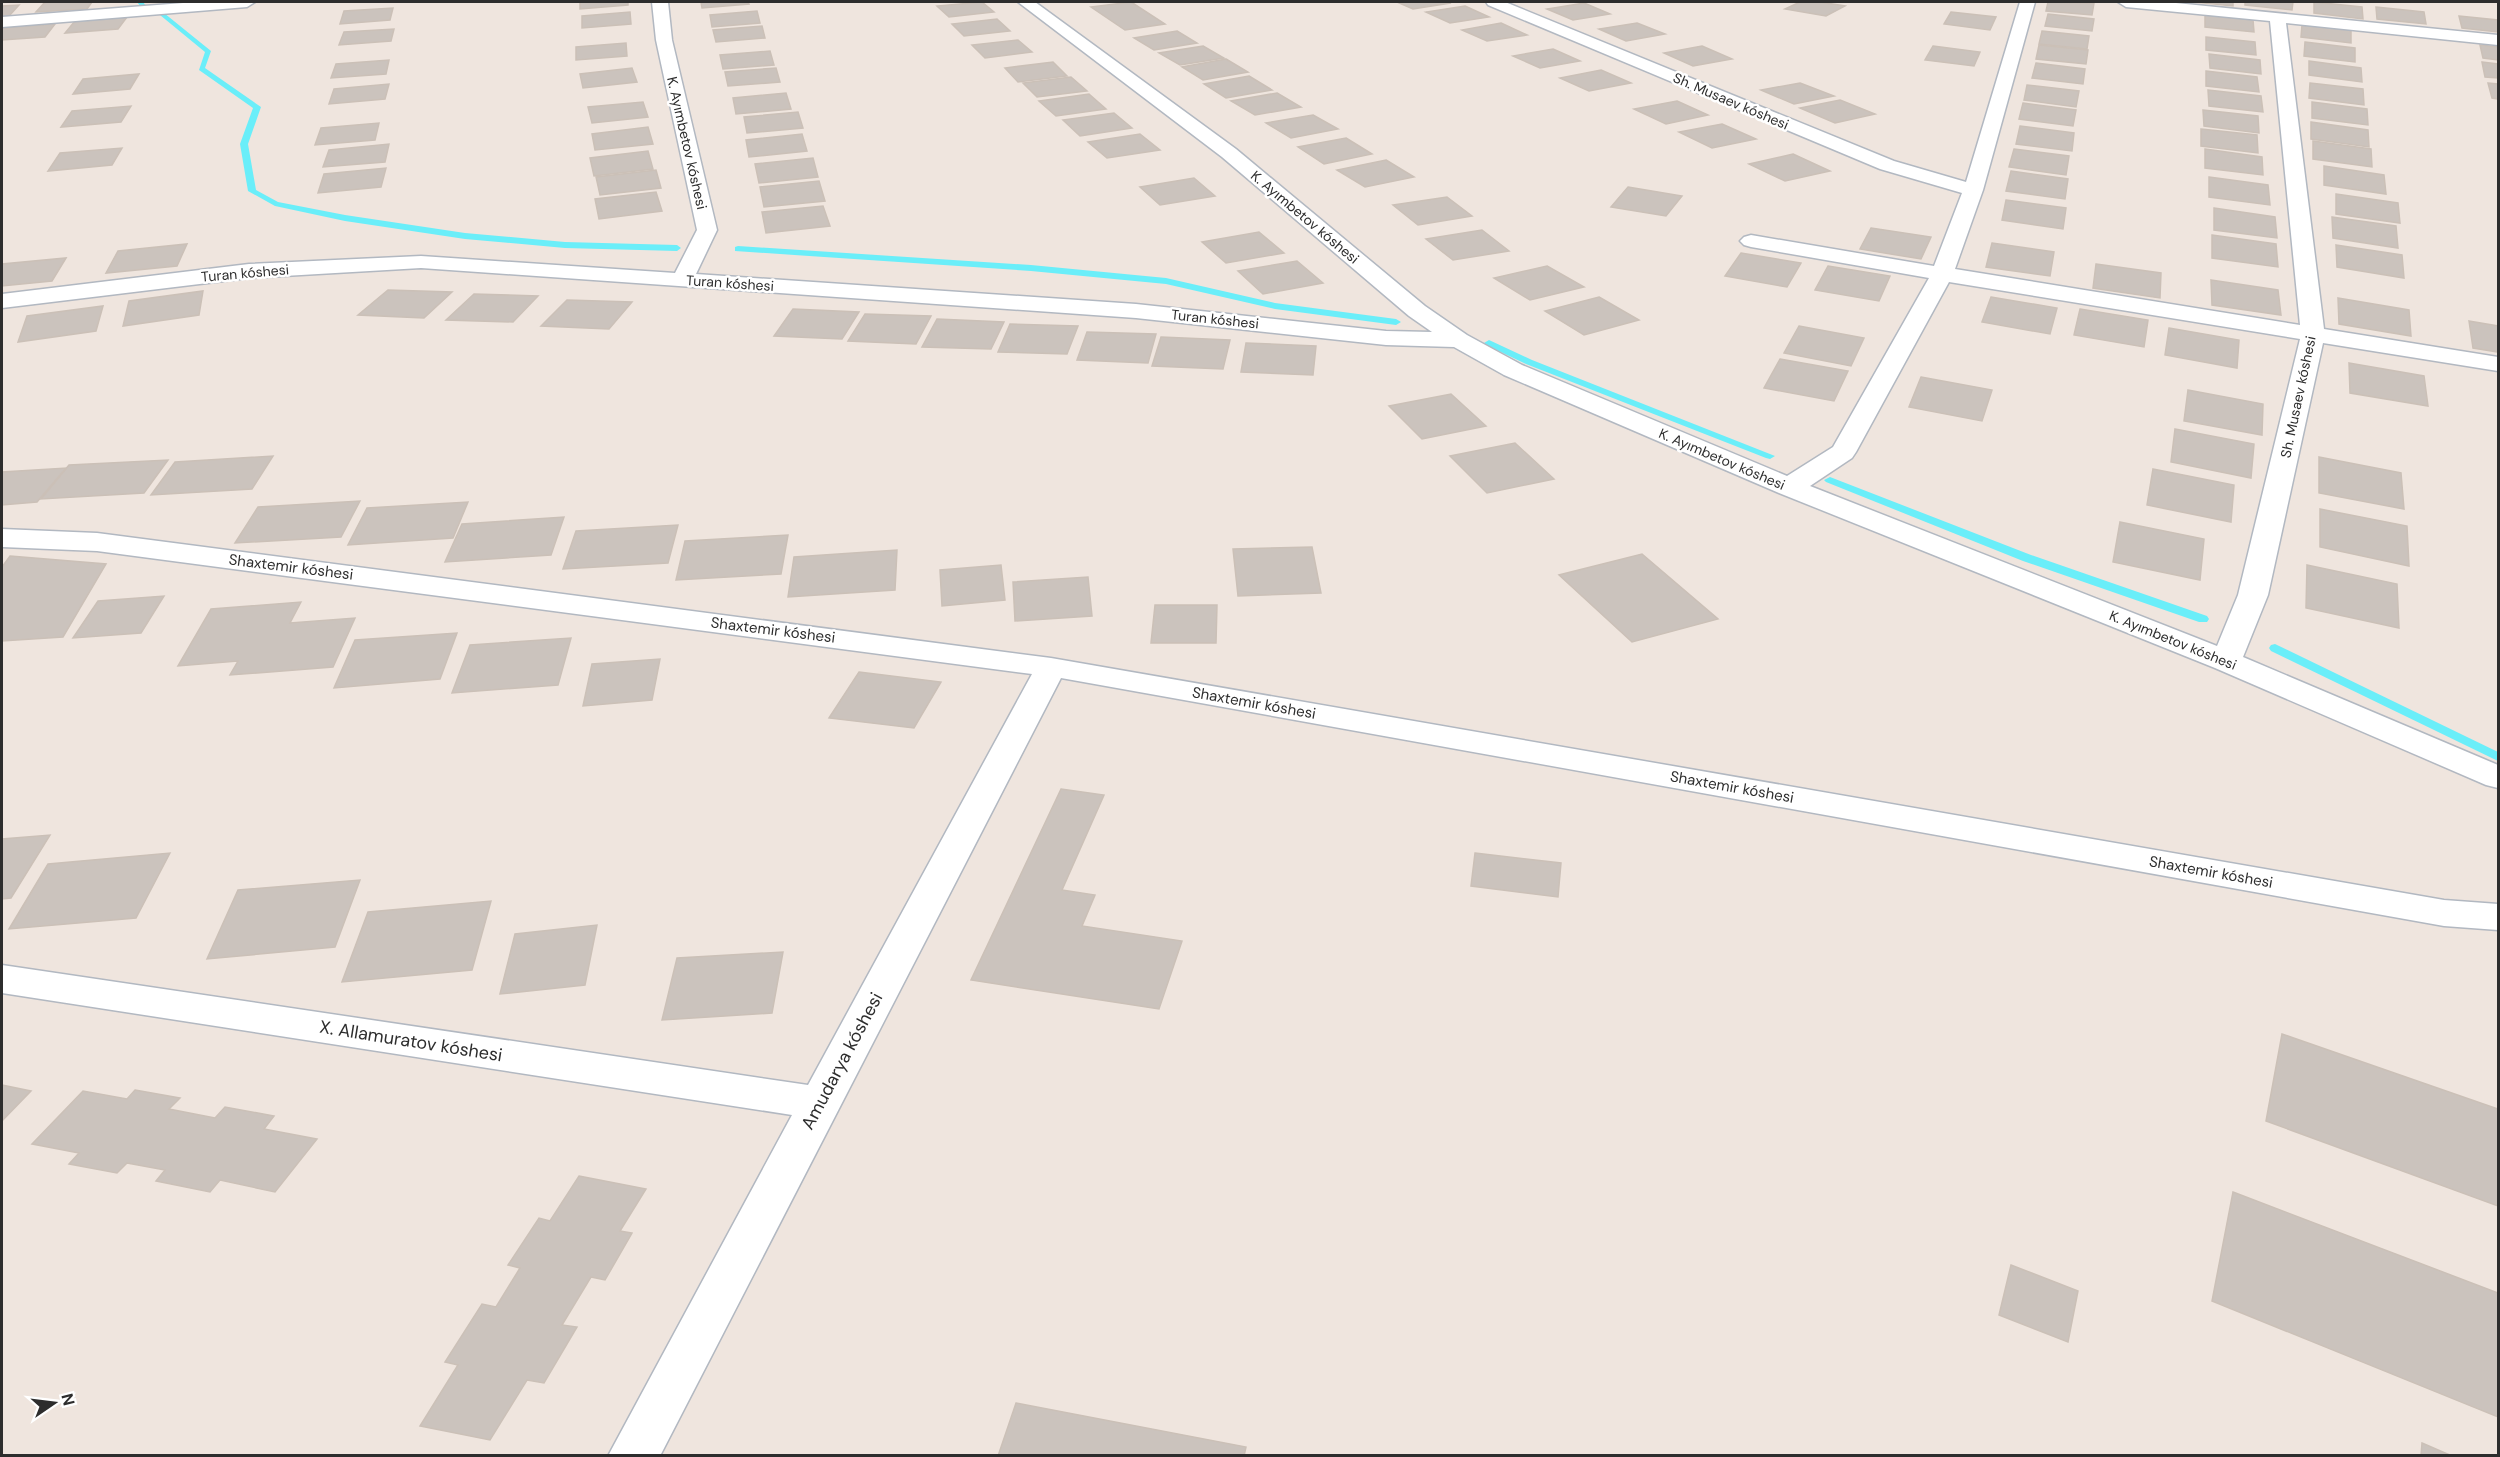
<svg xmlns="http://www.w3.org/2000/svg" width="2500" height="1457" viewBox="0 0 2500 1457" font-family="'DM Sans',sans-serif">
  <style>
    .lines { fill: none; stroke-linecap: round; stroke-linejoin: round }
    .stream { fill: #6aeef9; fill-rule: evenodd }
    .building { fill: #cbc3bd; stroke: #cbc0b7; stroke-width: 1.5 }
    .street-casing { stroke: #b2b8c1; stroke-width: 3 }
    .street { fill: #fff; fill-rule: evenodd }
    .labels { text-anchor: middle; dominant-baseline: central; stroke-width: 5; stroke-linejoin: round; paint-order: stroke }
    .far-street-label { font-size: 14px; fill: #2d2d2d; stroke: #fff }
    .street-label { font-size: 15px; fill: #2d2d2d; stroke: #fff }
    .near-street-label { font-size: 18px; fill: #2d2d2d; stroke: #fff }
  </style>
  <rect width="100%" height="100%" fill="#efe5de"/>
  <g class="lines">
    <!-- stream -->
    <g class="stream">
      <polygon points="137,2 143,2 146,6 141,7"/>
      <polygon points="160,13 164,13 211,51 205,68 261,107 248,144 256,190 278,202 345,215 465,233 565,242 677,245 681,248 677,251 565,248 465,239 345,221 275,206 248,191 240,144 253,108 199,70 205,52 160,15"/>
      <polygon points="738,246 1031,265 1166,278 1275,303 1396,319 1401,322 1396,325 1275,309 1166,284 1031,271 735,251 735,247"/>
      <polygon points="1489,340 1532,360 1775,456 1770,459 1766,458 1526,364 1486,345 1484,343"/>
      <polygon points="1830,477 2031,555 2207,616 2209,619 2207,622 2199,622 2023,561 1826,482 1824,480"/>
      <polygon points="2275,644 2498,752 2498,761 2271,651 2269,648 2271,645"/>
    </g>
  </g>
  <!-- building -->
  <g class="building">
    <polygon points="45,2 92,2 87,9 36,12"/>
    <polygon points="580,2 628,2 628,5 580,9"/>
    <polygon points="701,2 748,2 749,4 702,8"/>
    <polygon points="982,2 994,12 949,17 937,6"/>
    <polygon points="1131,2 1165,24 1125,30 1091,7"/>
    <polygon points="1397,2 1448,2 1451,3 1413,9"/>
    <polygon points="1800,2 1820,2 1845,6 1826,16 1785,9"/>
    <polygon points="2048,2 2094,3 2092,15 2046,11"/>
    <polygon points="2195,2 2233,2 2233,6"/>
    <polygon points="2245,2 2293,2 2292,10 2245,5"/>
    <polygon points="2314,2 2362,7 2363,19 2314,13"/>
    <polygon points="1584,3 1610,14 1573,20 1547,9"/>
    <polygon points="19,5 9,16 2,17 2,6"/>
    <polygon points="1465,6 1489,17 1450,23 1426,12"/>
    <polygon points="2376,7 2424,12 2426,24 2377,19"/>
    <polygon points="393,8 390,20 340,24 344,11"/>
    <polygon points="757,11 760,23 712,27 710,15"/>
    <polygon points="630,12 631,24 582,28 582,16"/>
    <polygon points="1951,12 1996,17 1990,30 1944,24"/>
    <polygon points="2048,14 2094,19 2092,31 2045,26"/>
    <polygon points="2205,15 2253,20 2254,32 2205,27"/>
    <polygon points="2459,16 2498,20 2498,32 2462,28"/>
    <polygon points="127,17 118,29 65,33 75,21"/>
    <polygon points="997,19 1010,31 964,36 952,24"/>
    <polygon points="1501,23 1527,35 1487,41 1462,30"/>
    <polygon points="1637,23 1665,34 1626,41 1599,29"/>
    <polygon points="55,24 45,37 2,40 2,28"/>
    <polygon points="2302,25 2351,30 2351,43 2301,37"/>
    <polygon points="762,26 765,38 716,42 713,30"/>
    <polygon points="394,29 391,41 339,45 344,32"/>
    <polygon points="1177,31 1197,43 1154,50 1134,38"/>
    <polygon points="2042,31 2089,36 2087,49 2039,44"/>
    <polygon points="2206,37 2255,42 2256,55 2206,50"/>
    <polygon points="1018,40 1032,52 985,58 972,45"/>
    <polygon points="2305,42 2355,48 2355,62 2304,56"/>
    <polygon points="626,43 627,56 576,60 576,47"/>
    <polygon points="2039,45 2088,50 2086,64 2036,59"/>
    <polygon points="2480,45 2498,47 2498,60 2483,58"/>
    <polygon points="1203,46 1224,58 1180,65 1159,53"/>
    <polygon points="1702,46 1732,59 1693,66 1664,53"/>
    <polygon points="1933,46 1980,52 1974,66 1925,60"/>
    <polygon points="1553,49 1580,61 1540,68 1513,56"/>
    <polygon points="770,51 774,65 723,69 720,55"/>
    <polygon points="2209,54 2260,60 2261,74 2210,68"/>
    <polygon points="1226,59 1248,72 1203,80 1182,67"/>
    <polygon points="389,60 386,74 331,78 336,64"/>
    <polygon points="2309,61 2361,68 2362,82 2309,75"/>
    <polygon points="1053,62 1067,76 1018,82 1005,68"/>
    <polygon points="2482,62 2498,64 2498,78 2485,77"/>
    <polygon points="2036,63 2085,69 2083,84 2032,78"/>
    <polygon points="632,68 637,82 583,88 580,74"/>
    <polygon points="776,68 780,82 728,86 725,72"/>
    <polygon points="1601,70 1631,83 1589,91 1560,78"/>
    <polygon points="2206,71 2257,77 2259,92 2206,86"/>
    <polygon points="139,74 130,89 73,94 83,79"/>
    <polygon points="1249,76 1272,90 1226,98 1204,84"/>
    <polygon points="1071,77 1087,91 1037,97 1023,83"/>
    <polygon points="1800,83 1834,96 1794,104 1761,90"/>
    <polygon points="2310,83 2363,89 2364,105 2309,98"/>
    <polygon points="2488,83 2498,84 2498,99 2492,98"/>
    <polygon points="389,84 385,99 329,104 334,89"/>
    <polygon points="2027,85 2079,91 2076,107 2024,100"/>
    <polygon points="2208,90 2261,96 2263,112 2209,106"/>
    <polygon points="786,93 791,109 736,114 733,98"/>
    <polygon points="1277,93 1301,107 1255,115 1231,101"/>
    <polygon points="1089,94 1106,109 1056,116 1039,101"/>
    <polygon points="1840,100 1875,114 1835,123 1800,108"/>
    <polygon points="1677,101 1708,115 1666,124 1634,109"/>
    <polygon points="643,102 648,117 592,123 588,107"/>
    <polygon points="2312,102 2367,109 2368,125 2312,118"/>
    <polygon points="2023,103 2076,110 2073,126 2019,119"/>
    <polygon points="131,106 121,122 61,127 72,111"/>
    <polygon points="2203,110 2258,116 2259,133 2204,126"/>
    <polygon points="798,112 803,128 747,133 744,117"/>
    <polygon points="1114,113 1132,128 1080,136 1063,120"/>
    <polygon points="1313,115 1338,129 1291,138 1266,123"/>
    <polygon points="2311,122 2368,130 2369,147 2311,139"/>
    <polygon points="379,123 375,140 315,145 321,128"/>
    <polygon points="1722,124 1756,139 1712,148 1679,132"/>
    <polygon points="2020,126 2074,133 2072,151 2016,144"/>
    <polygon points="648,127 653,144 595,150 592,134"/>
    <polygon points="2201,129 2257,135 2258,153 2201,146"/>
    <polygon points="802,134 807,151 749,157 746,140"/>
    <polygon points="1140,134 1160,150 1107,158 1088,142"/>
    <polygon points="1346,138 1372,154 1324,164 1298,147"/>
    <polygon points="2313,141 2371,149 2372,167 2313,159"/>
    <polygon points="389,144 385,162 323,167 329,150"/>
    <polygon points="122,148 112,165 48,171 60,153"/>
    <polygon points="2014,149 2069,156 2066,175 2009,167"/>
    <polygon points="2205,149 2262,157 2263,175 2205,168"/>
    <polygon points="648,151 653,169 594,176 590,158"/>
    <polygon points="1793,154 1830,171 1785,181 1749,164"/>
    <polygon points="813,158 818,177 759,183 755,164"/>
    <polygon points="1386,160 1414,177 1365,187 1337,170"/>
    <polygon points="2324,166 2384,175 2386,194 2324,185"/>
    <polygon points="386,168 381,187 318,193 324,174"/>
    <polygon points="656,170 661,188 600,195 596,177"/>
    <polygon points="2011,171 2068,179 2065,199 2006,191"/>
    <polygon points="2209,177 2268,185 2270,205 2209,197"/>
    <polygon points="1194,178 1215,196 1160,205 1140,187"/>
    <polygon points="819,181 825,201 764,207 760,187"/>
    <polygon points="1628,187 1682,196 1666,216 1611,207"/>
    <polygon points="656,192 662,211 599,219 595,199"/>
    <polygon points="2336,194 2398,203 2400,223 2336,214"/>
    <polygon points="1447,197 1472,216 1418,225 1393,205"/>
    <polygon points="2006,200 2066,208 2063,229 2002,220"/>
    <polygon points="823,206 830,226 766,233 762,212"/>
    <polygon points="2214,208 2275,217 2277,238 2214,230"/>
    <polygon points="2332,217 2396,226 2398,248 2333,238"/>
    <polygon points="1871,228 1931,237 1921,259 1860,249"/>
    <polygon points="1482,230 1509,251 1453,260 1426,239"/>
    <polygon points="1259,232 1284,253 1226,263 1202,242"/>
    <polygon points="2212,235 2276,244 2278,267 2212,258"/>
    <polygon points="1992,243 2054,252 2050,276 1986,267"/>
    <polygon points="187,244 177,266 106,273 118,251"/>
    <polygon points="2336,245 2402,255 2404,278 2337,267"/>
    <polygon points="1741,253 1801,263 1787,287 1725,276"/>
    <polygon points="66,258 52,281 2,286 2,264"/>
    <polygon points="1297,261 1323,283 1263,294 1238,271"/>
    <polygon points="2096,264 2161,273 2160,298 2093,288"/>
    <polygon points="1547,266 1584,287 1530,300 1494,278"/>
    <polygon points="1828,266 1890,276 1879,301 1815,290"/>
    <polygon points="2211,280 2278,290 2281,315 2212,305"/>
    <polygon points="388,290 452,292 424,318 358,315"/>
    <polygon points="203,291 199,315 123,326 129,301"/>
    <polygon points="474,294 538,296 513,322 446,320"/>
    <polygon points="1599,297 1639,320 1584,335 1545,311"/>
    <polygon points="1991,297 2057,308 2050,334 1982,322"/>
    <polygon points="2338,298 2409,310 2411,336 2339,324"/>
    <polygon points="567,300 632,302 609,329 541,326"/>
    <polygon points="103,306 96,331 18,342 27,316"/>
    <polygon points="793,309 859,312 842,339 774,336"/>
    <polygon points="2080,309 2148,320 2144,347 2074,335"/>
    <polygon points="865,314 931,316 916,344 848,341"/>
    <polygon points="937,319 1004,322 991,349 922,347"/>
    <polygon points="2469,321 2498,326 2498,352 2473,348"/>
    <polygon points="1010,324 1078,326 1067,354 998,352"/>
    <polygon points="1799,326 1864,338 1851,366 1784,353"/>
    <polygon points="2169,328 2239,340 2237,368 2165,355"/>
    <polygon points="1087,332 1156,334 1148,363 1077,360"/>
    <polygon points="1161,337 1230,340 1223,369 1152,366"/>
    <polygon points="1246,343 1316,346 1313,375 1241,372"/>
    <polygon points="1780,359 1848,371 1834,401 1764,388"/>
    <polygon points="2349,363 2424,376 2428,406 2350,393"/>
    <polygon points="1921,377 1992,390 1982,421 1909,407"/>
    <polygon points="2188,390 2263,404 2262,435 2184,421"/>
    <polygon points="1451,394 1486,426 1422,439 1389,406"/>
    <polygon points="2175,429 2254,444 2251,478 2171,462"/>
    <polygon points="1515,443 1554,479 1487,493 1450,456"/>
    <polygon points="273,456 252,489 151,495 175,462"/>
    <polygon points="2319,457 2401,473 2404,509 2319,493"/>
    <polygon points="168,460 144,493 41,499 69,465"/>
    <polygon points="66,468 37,502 2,505 2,472"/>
    <polygon points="2153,469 2234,485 2231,522 2147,505"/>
    <polygon points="360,501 341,537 235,543 258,507"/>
    <polygon points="468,502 453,538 348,545 367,508"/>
    <polygon points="2320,509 2407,526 2409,566 2320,547"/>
    <polygon points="564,517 551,555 445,562 462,524"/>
    <polygon points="2120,522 2204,539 2200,580 2113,562"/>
    <polygon points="678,525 668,563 563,569 576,531"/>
    <polygon points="788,535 781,574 676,580 685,541"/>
    <polygon points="1312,547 1321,593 1238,596 1233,549"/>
    <polygon points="897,550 895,590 788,597 794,557"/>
    <polygon points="1642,554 1718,619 1632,642 1559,575"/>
    <polygon points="10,556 106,564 63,637 2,641 2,567"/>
    <polygon points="1001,565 1005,600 942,606 940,570"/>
    <polygon points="2307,565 2397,584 2399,628 2306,608"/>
    <polygon points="1088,577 1092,616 1015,621 1013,582"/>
    <polygon points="164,596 141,633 73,638 98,601"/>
    <polygon points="301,602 290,623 355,618 333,667 230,675 238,661 178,666 211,609"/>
    <polygon points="1155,605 1217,605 1216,643 1151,643"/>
    <polygon points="457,633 440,679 334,688 355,640"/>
    <polygon points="571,638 558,685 452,693 470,645"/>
    <polygon points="660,659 652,700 583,706 592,664"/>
    <polygon points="859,672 941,682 914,728 829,718"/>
    <polygon points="1061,789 1104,795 1062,890 1095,895 1082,926 1182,941 1159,1009 971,980"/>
    <polygon points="50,835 11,898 2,899 2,839"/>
    <polygon points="170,853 136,918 9,929 48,864"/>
    <polygon points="1475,853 1561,863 1558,897 1471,886"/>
    <polygon points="360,880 335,947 207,959 238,890"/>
    <polygon points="491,901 472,970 342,982 368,912"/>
    <polygon points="597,925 585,985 500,994 515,934"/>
    <polygon points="783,952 772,1013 662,1020 677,958"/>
    <polygon points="2282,1034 2498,1109 2498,1206 2266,1121"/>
    <polygon points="2,1085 31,1091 2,1121"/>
    <polygon points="135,1090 180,1098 169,1109 215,1118 225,1107 274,1116 264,1129 317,1139 275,1192 220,1180 210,1192 156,1181 165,1170 127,1163 117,1173 69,1164 79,1153 32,1144 83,1091 127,1099"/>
    <polygon points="579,1176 646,1189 620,1231 632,1233 605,1280 591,1277 562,1325 577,1327 544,1383 527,1380 490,1440 420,1426 458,1365 445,1362 482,1304 496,1307 520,1268 508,1265 539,1218 550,1221"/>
    <polygon points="2233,1192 2498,1293 2498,1417 2212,1301"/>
    <polygon points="2011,1265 2078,1291 2068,1342 1999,1315"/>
    <polygon points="1016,1403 1246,1447 1244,1456 998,1456"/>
    <polygon points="2422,1443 2452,1456 2421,1456"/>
  </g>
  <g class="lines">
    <!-- street casing -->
    <g class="street-casing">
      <g id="street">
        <polygon points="196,2 255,2 247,7 2,27 2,17"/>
        <path d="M652,2H668L672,40L717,230L696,274L1136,304L1386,331L1432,332L1409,316L1222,157L1018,2H1035L1236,149L1425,306L1467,335L1522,365L1787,476L1833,447L1929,278L1751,247L1744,245L1740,241L1744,237L1751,235L1934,266L1962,193L1880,169L1488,5L1486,2H1505L1894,161L1966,182L2020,2H2035L1983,190L1955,269L2300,325L2270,21L2126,7L2118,2H2166L2498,35V45L2286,23L2324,329L2498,357V371L2323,343L2268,595L2243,657L2498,765V788L2486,785L2215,668L1779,493L1504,375L1454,347L1386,345L1136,318L421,268L249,278L2,308V294L249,264L421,256L675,273L697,230L656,40ZM1949,282L2300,339L2238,595L2217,646L1810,486L1852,458L1856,452Z"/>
        <polygon points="2,529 97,533 1051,658 2444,900 2498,904 2498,930 2444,926 1061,678 660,1456 608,1456 792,1115 2,993 2,965 808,1085 1032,674 97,551 2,547"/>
      </g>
    </g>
    <!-- street -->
    <use href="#street" class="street"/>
  </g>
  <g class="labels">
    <!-- far-street labels -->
    <g class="far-street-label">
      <text transform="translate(1731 101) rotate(23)">Sh. Musaev kóshesi</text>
      <text transform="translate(687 143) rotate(77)">K. Ayımbetov kóshesi</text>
      <text transform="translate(1305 217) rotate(40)">K. Ayımbetov kóshesi</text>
      <text transform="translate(245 273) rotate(-5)">Turan kóshesi</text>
      <text transform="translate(730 283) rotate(4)">Turan kóshesi</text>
      <text transform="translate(1215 319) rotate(6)">Turan kóshesi</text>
      <text transform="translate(2298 397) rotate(-78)">Sh. Musaev kóshesi</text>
      <text transform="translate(1722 459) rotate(23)">K. Ayımbetov kóshesi</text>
      <text transform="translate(2173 640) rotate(22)">K. Ayımbetov kóshesi</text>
    </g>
    <!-- street labels -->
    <g class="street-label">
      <text transform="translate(291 567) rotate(7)">Shaxtemir kóshesi</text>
      <text transform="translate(773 630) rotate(7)">Shaxtemir kóshesi</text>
      <text transform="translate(1254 703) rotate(10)">Shaxtemir kóshesi</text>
      <text transform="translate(1732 787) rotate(10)">Shaxtemir kóshesi</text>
      <text transform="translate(2211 872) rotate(10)">Shaxtemir kóshesi</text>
    </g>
    <!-- near-street labels -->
    <g class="near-street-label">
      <text transform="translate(411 1041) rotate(9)">X. Allamuratov kóshesi</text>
      <text transform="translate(842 1061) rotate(-62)">Amudarya kóshesi</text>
    </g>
  </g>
  <!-- border -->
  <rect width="2500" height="1457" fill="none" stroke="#2d2d2d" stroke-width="6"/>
  <!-- north arrow -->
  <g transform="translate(54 1403) rotate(76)" stroke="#ffffff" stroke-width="4.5" paint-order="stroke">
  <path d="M0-4.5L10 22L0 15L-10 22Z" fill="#2d2d2d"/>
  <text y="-9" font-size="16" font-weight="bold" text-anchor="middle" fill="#2d2d2d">N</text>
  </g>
</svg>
